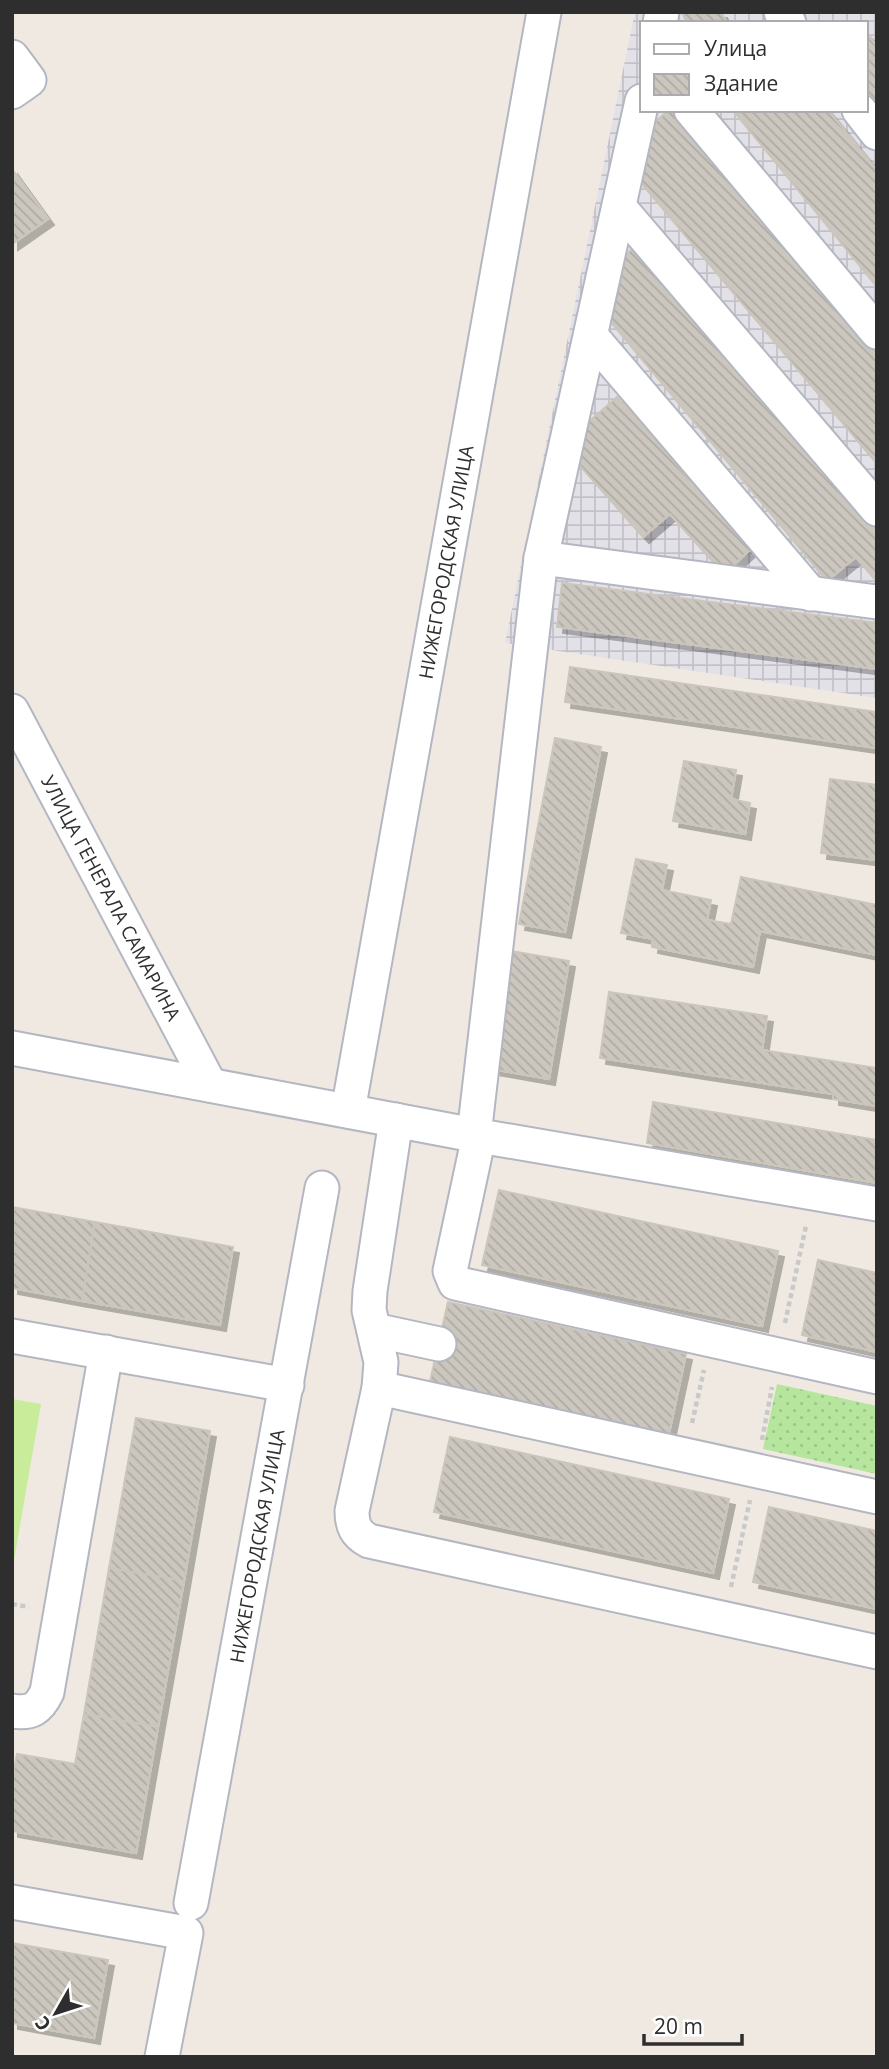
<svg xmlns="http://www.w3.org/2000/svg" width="889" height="2069" viewBox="0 0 889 2069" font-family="'Open Sans',sans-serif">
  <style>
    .industrial { fill: url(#industrial-grid); fill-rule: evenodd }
    .grass { fill: url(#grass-dots) }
    .pitch { fill: #c9ec9a }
    .building { fill: url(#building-back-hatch); stroke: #cbc5ba; stroke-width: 2; filter: url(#shadow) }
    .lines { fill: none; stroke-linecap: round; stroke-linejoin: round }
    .minor-casing { stroke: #b4b7c1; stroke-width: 37 }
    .path { stroke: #c9c9c9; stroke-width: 4.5; stroke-dasharray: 5 3.5; stroke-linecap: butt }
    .minor { stroke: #fff; stroke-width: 33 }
    .labels { text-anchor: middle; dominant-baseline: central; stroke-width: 7; stroke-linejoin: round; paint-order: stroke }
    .street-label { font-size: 19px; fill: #2e2e2e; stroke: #fff }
  </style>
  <defs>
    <pattern id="industrial-grid" width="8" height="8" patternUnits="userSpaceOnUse" patternTransform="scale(1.75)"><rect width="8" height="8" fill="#e3e1e8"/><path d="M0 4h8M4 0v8" fill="none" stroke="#c3c1c7"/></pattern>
    <pattern id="grass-dots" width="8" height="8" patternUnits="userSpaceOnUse" patternTransform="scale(1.75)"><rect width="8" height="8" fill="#b6e59e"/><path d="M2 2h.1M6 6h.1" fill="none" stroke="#9dc588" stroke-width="1.8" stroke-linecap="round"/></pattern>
    <pattern id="building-back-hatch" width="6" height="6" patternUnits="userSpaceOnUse" patternTransform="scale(1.75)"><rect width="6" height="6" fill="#cbc7bf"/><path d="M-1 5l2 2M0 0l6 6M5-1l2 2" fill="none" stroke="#afaba4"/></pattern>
    <filter id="shadow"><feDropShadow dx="6" dy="6" stdDeviation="0" flood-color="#0004"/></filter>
  </defs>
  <rect width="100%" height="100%" fill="#efe9e1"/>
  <!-- industrial -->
  <path class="industrial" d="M635,12H877V698L505,643ZM642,23H866V110H642Z"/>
  <!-- grass -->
  <polygon class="grass" points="777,1384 877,1406 877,1474 763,1449"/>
  <!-- pitch -->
  <polygon class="pitch" points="12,1399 41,1404 13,1566 12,1566"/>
  <!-- building -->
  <g class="building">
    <polygon points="682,12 721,12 727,23 687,23"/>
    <polygon points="866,33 877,46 877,107 866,94"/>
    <polygon points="669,110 674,110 877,352 877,464 636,177 644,131"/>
    <polygon points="740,110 828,110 877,170 877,287 736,114"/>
    <polygon points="12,169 48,219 12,244"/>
    <polygon points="637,245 877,532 877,582 856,557 827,581 604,314 611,267"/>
    <polygon points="617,397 751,549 724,574 670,514 643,537 573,458 585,425"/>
    <polygon points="562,583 877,623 877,669 557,627"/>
    <polygon points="570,667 877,712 877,748 565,702"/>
    <polygon points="555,738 601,747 565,932 519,924"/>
    <polygon points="684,761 736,770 731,799 750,803 745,834 673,821"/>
    <polygon points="830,779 877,785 877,860 821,853"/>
    <polygon points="636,859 667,865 662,890 711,900 707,920 731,924 741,877 877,905 877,955 760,931 753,967 652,947 653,939 621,933"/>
    <polygon points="511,951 569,961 549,1079 492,1069"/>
    <polygon points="609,992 767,1016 762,1050 877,1068 877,1106 833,1099 833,1094 600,1058"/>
    <polygon points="653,1102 877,1140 877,1183 647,1143"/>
    <polygon points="499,1190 778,1251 762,1326 482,1265"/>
    <polygon points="12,1207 95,1222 82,1301 12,1288"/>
    <polygon points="95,1222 233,1247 220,1325 82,1301"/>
    <polygon points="818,1260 877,1273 877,1352 802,1335"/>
    <polygon points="448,1302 686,1354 668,1438 429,1386"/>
    <polygon points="136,1418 210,1431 184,1581 109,1568"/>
    <polygon points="450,1437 729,1499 713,1573 434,1512"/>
    <polygon points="769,1507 877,1531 877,1609 753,1582"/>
    <polygon points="109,1568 184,1581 158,1727 84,1714"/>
    <polygon points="84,1714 158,1727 136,1853 12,1831 12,1780 17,1754 75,1764"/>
    <polygon points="12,1943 108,1960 94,2038 12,2023"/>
  </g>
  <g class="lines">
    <!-- minor casing -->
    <g class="minor-casing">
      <g id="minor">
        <polyline points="781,12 789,23"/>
        <polyline points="660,23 662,12"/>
        <polyline points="12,57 29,80 12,92"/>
        <polyline points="691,110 877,332"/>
        <polyline points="859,110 877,133"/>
        <polyline points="619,207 877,509"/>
        <polyline points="591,336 811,594"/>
        <polyline points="541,558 877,602"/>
        <polyline points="12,711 210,1085"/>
        <polyline points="12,1048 474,1135 877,1204"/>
        <polyline points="348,1111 544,12"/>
        <path d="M396,1120L370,1291L369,1310L381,1362L379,1388L352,1511C352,1526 356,1534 369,1541L877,1652"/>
        <polyline points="474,1135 541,558 642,101"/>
        <polyline points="479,1136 450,1271 455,1283 877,1377"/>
        <polyline points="374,1330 439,1344"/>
        <polyline points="12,1336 287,1385"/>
        <polyline points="379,1388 877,1497"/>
        <path d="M12,1711C31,1714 39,1709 47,1692L106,1352"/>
        <polyline points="12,1902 186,1933 162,2057"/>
        <polyline points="191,1903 322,1188"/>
      </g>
    </g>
    <!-- path -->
    <g class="path">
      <polyline points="785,1323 806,1226"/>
      <polyline points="692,1423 704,1370"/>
      <polyline points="762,1440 772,1387"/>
      <polyline points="731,1587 750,1500"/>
      <polyline points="12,1604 29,1607"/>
    </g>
    <!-- minor -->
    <use href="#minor" class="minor"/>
  </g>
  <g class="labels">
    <!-- street labels -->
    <g class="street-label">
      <text transform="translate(446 562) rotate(-80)">НИЖЕГОРОДСКАЯ УЛИЦА</text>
      <text transform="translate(111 898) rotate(62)">УЛИЦА ГЕНЕРАЛА САМАРИНА</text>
      <text transform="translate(257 1546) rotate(-80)">НИЖЕГОРОДСКАЯ УЛИЦА</text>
    </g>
  </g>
  <!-- border -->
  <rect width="889" height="2069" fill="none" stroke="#2e2e2e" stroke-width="28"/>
  <!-- legend -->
  <rect x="640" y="21" width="228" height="91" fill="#ffffff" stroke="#ababab" stroke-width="2"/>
  <rect x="654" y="44" width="35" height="10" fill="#ffffff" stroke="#ababab" stroke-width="2"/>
  <text x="704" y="56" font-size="21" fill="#2e2e2e">Улица</text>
  <rect x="654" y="74" width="35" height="21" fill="url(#building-back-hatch)" stroke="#ababab" stroke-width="2"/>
  <text x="704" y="91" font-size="21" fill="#2e2e2e">Здание</text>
  <!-- north arrow -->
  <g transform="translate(56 2013) rotate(231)" stroke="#ffffff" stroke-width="5" paint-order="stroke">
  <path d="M0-5L12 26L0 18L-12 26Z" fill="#2e2e2e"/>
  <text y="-10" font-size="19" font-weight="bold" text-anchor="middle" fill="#2e2e2e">С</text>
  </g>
  <!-- scale -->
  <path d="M644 2034v10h98v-10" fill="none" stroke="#2e2e2e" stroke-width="3.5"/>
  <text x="654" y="2034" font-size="21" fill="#2e2e2e" stroke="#ffffff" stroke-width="5" paint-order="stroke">20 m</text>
</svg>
